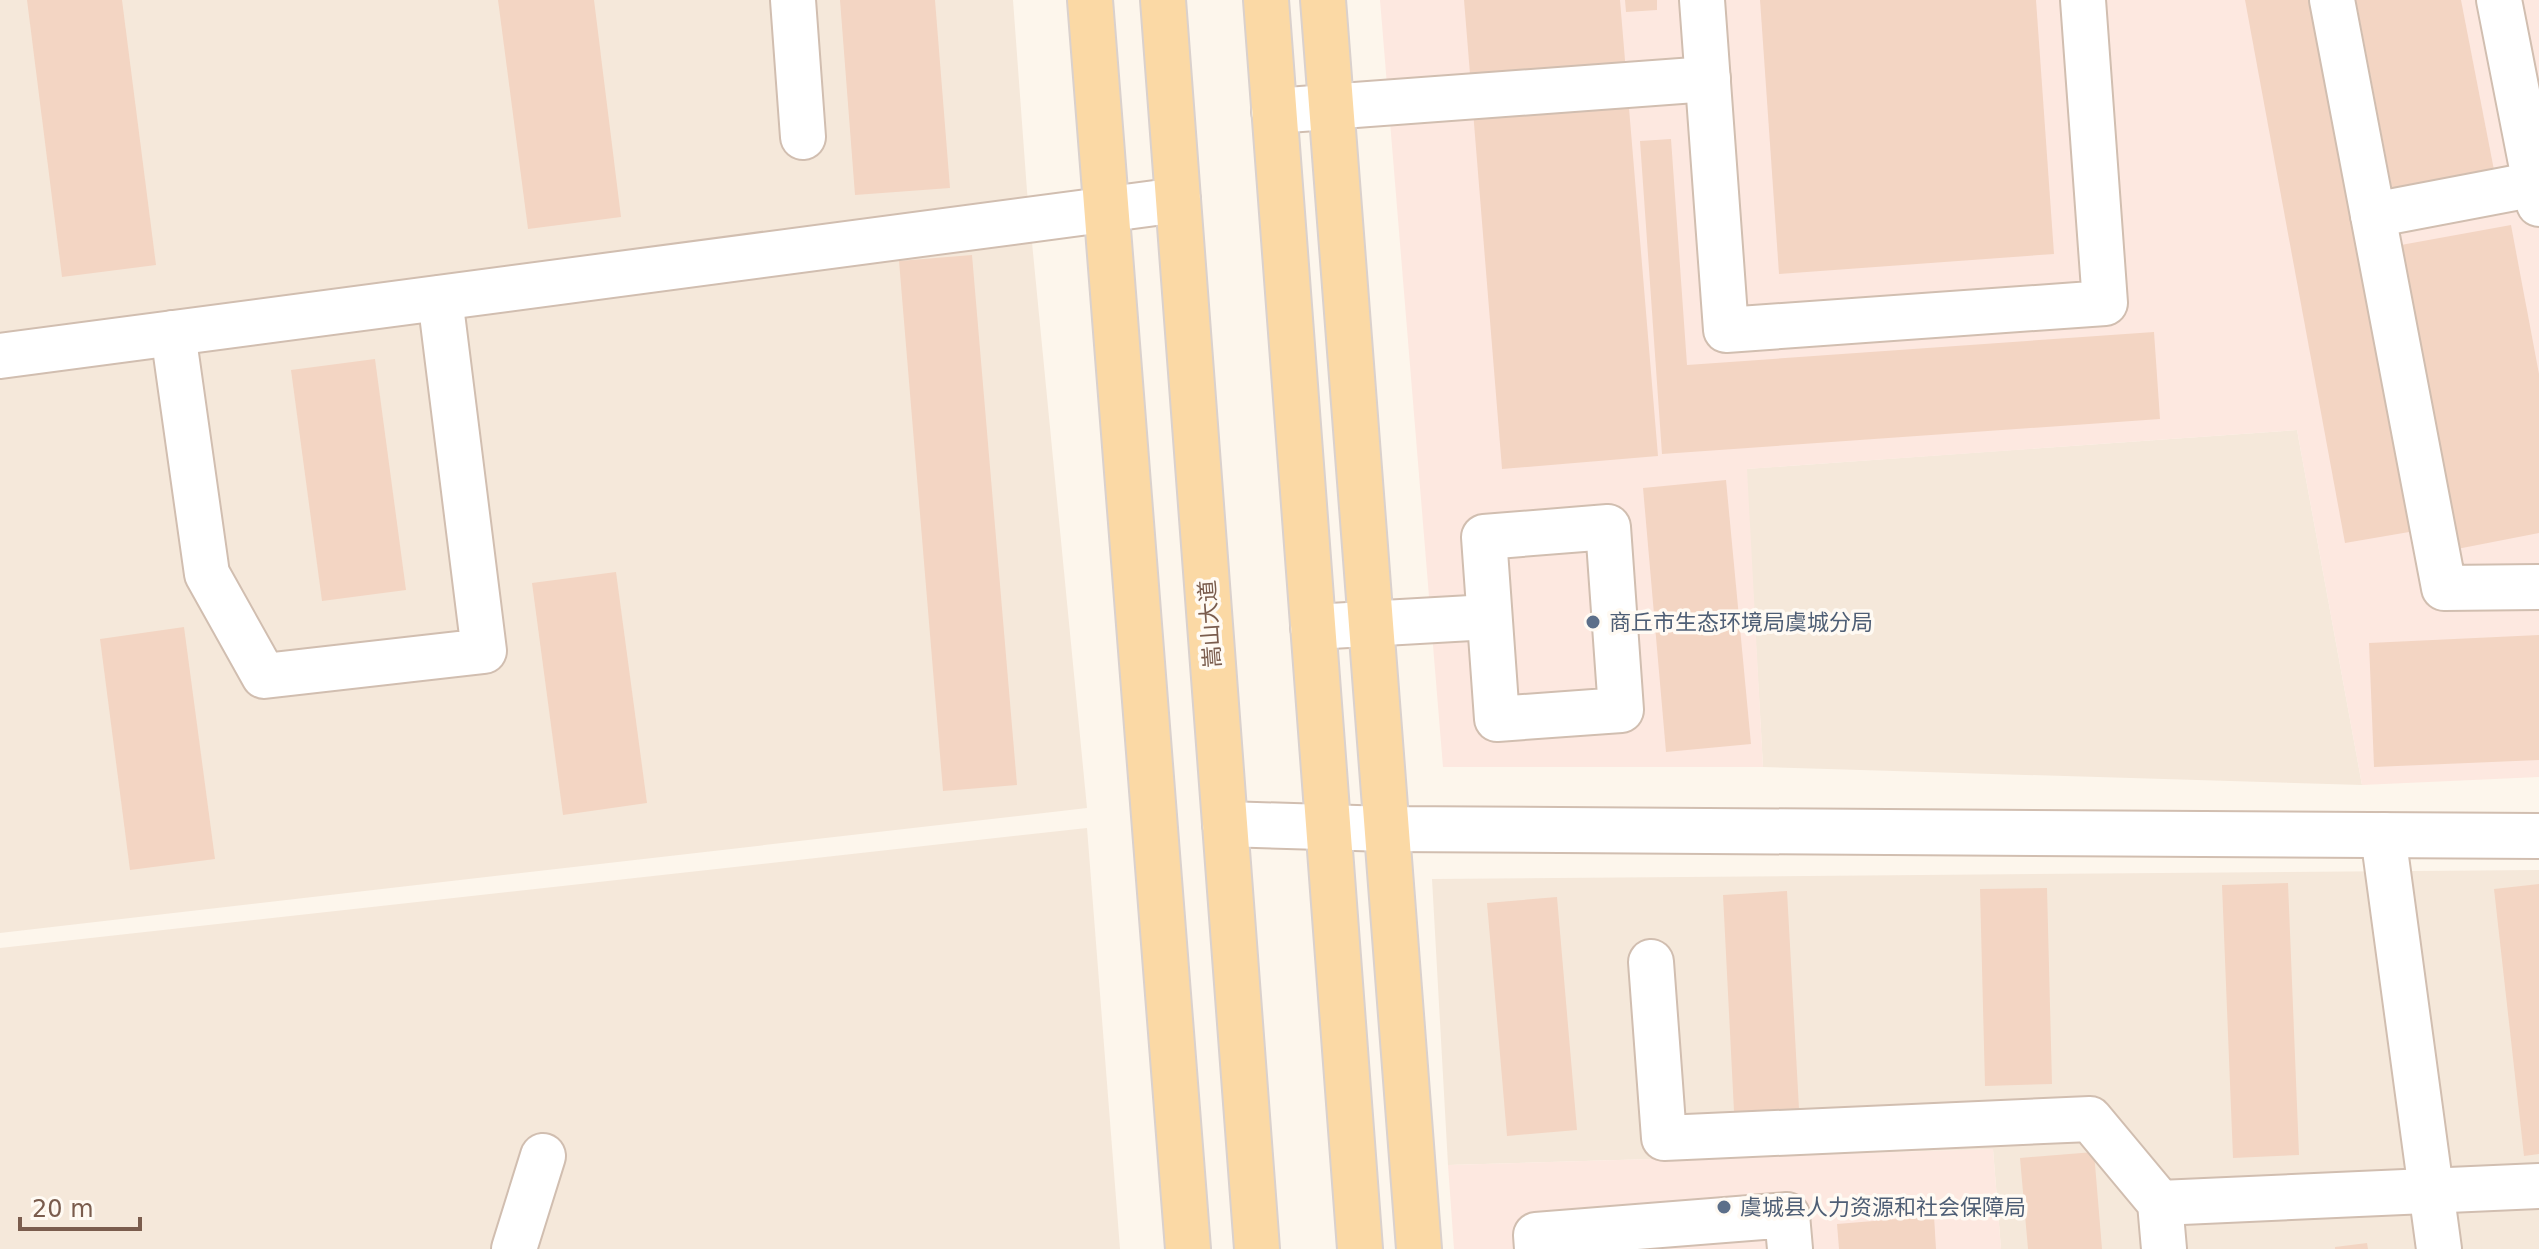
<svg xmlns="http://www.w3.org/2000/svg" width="2539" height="1249" viewBox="0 0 2539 1249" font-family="'DejaVu Sans','Noto Sans SC',sans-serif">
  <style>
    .residential { fill: #f5e8da }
    .commercial { fill: #fde8e0 }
    .building { fill: #f3d5c3 }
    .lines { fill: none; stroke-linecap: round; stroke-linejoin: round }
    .minor-casing { stroke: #d1beb0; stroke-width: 48 }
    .major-casing { stroke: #dad1cd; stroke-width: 48 }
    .minor { stroke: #fff; stroke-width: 44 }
    .major { stroke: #fbd9a5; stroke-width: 44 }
    .service-dot { fill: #5c6f8a; stroke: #fffaf3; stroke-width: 3 }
    .labels { text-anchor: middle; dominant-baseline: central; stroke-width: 7; stroke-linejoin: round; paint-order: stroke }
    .service-label { font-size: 22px; fill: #4e5e75; stroke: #fffaf3; text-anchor: start }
    .street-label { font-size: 22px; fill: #7a5c4d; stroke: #fffaf3 }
  </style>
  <rect width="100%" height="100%" fill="#fdf6ec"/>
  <!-- residential -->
  <g class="residential">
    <polygon points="0,0 1013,0 1027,191 1087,808 0,933"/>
    <polygon points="2297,430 2362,785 1763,767 1746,469"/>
    <polygon points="1087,828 1120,1249 0,1249 0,948"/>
    <polygon points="2539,870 2539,1249 2001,1249 1993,1149 1448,1165 1432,879"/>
  </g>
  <!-- commercial -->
  <g class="commercial">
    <polygon points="1380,0 2539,0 2539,777 2362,785 2297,430 1747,469 1763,767 1443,767"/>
    <polygon points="1993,1149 2001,1249 1454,1249 1448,1165"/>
  </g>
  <!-- building -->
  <g class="building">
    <polygon points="27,0 122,0 156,265 62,277"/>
    <polygon points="498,0 594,0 621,217 528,229"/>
    <polygon points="840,0 935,0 950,188 855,195"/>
    <polygon points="1464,0 1620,0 1658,456 1502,469"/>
    <polygon points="1625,0 1657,0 1657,10 1626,12"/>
    <polygon points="1760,0 2036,0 2054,254 1779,274"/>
    <polygon points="2245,0 2318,0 2415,531 2345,543"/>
    <polygon points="2356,0 2461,0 2494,170 2392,189"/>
    <polygon points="1671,139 1687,365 2154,332 2160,419 1662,454 1640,141"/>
    <polygon points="2511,225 2539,374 2539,533 2457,549 2401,245"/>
    <polygon points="972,255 1017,785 943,791 899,261"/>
    <polygon points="375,359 406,590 322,601 291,370"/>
    <polygon points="1726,480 1751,744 1666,752 1643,488"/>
    <polygon points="616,572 647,803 563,815 532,583"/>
    <polygon points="184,627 215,859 130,870 100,639"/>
    <polygon points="2539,635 2539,760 2374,767 2369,643"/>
    <polygon points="2288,883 2299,1155 2233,1158 2222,885"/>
    <polygon points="2539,884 2539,1154 2524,1156 2494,889"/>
    <polygon points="2047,888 2052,1084 1985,1086 1980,889"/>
    <polygon points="1787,891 1800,1127 1735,1131 1723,895"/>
    <polygon points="1557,897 1577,1130 1507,1136 1487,903"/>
    <polygon points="2094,1152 2102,1249 2028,1249 2020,1158"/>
    <polygon points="1934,1216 1936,1249 1839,1249 1837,1224"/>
    <polygon points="2367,1243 2368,1249 2335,1249 2335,1247"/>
  </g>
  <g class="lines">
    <!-- minor casing -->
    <g class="minor-casing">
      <g id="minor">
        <polyline points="793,0 803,137"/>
        <polyline points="1702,0 1726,330 2105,303 2083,0"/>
        <polyline points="2332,0 2444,588 2539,587"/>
        <polyline points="2499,0 2539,204"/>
        <polyline points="1274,111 1708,79"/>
        <polyline points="2373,215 2535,184"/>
        <polyline points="173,333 207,574 264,676 484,651 440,298"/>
        <polyline points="0,356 1178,200"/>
        <polygon points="1608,527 1621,710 1497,719 1484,537"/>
        <polyline points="1313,627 1489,617"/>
        <polyline points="1225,824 1388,829 2539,836"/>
        <polyline points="2383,835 2439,1249"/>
        <polyline points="1651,962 1664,1138 2090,1119 2160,1203 2164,1249"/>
        <polyline points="2160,1203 2539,1186"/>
        <polyline points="514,1249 543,1156"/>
        <polyline points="1537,1249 1536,1235 1787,1215 1790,1249"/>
      </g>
    </g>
    <!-- major casing -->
    <g class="major-casing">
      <g id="major">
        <polyline points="1090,0 1188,1249"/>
        <polyline points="1163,0 1257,1249"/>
        <polyline points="1266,0 1360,1249"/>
        <polyline points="1323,0 1419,1249"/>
      </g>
    </g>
    <!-- minor -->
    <use href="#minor" class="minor"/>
    <!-- major -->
    <use href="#major" class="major"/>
  </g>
  <!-- markers -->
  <g class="service-dot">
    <circle cx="1593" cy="622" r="8"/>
    <circle cx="1724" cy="1207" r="8"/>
  </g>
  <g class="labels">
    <!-- service labels -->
    <g class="service-label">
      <text x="1609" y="622">商丘市生态环境局虞城分局</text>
      <text x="1740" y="1207">虞城县人力资源和社会保障局</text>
    </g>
    <!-- street labels -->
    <g class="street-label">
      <text transform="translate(1210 624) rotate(-94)">嵩山大道</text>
    </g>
  </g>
  <!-- scale -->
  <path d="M20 1217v12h120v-12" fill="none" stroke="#7a5c4d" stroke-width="4"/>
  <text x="32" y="1217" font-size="24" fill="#7a5c4d" stroke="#fffaf3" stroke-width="6" paint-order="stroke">20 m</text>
</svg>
